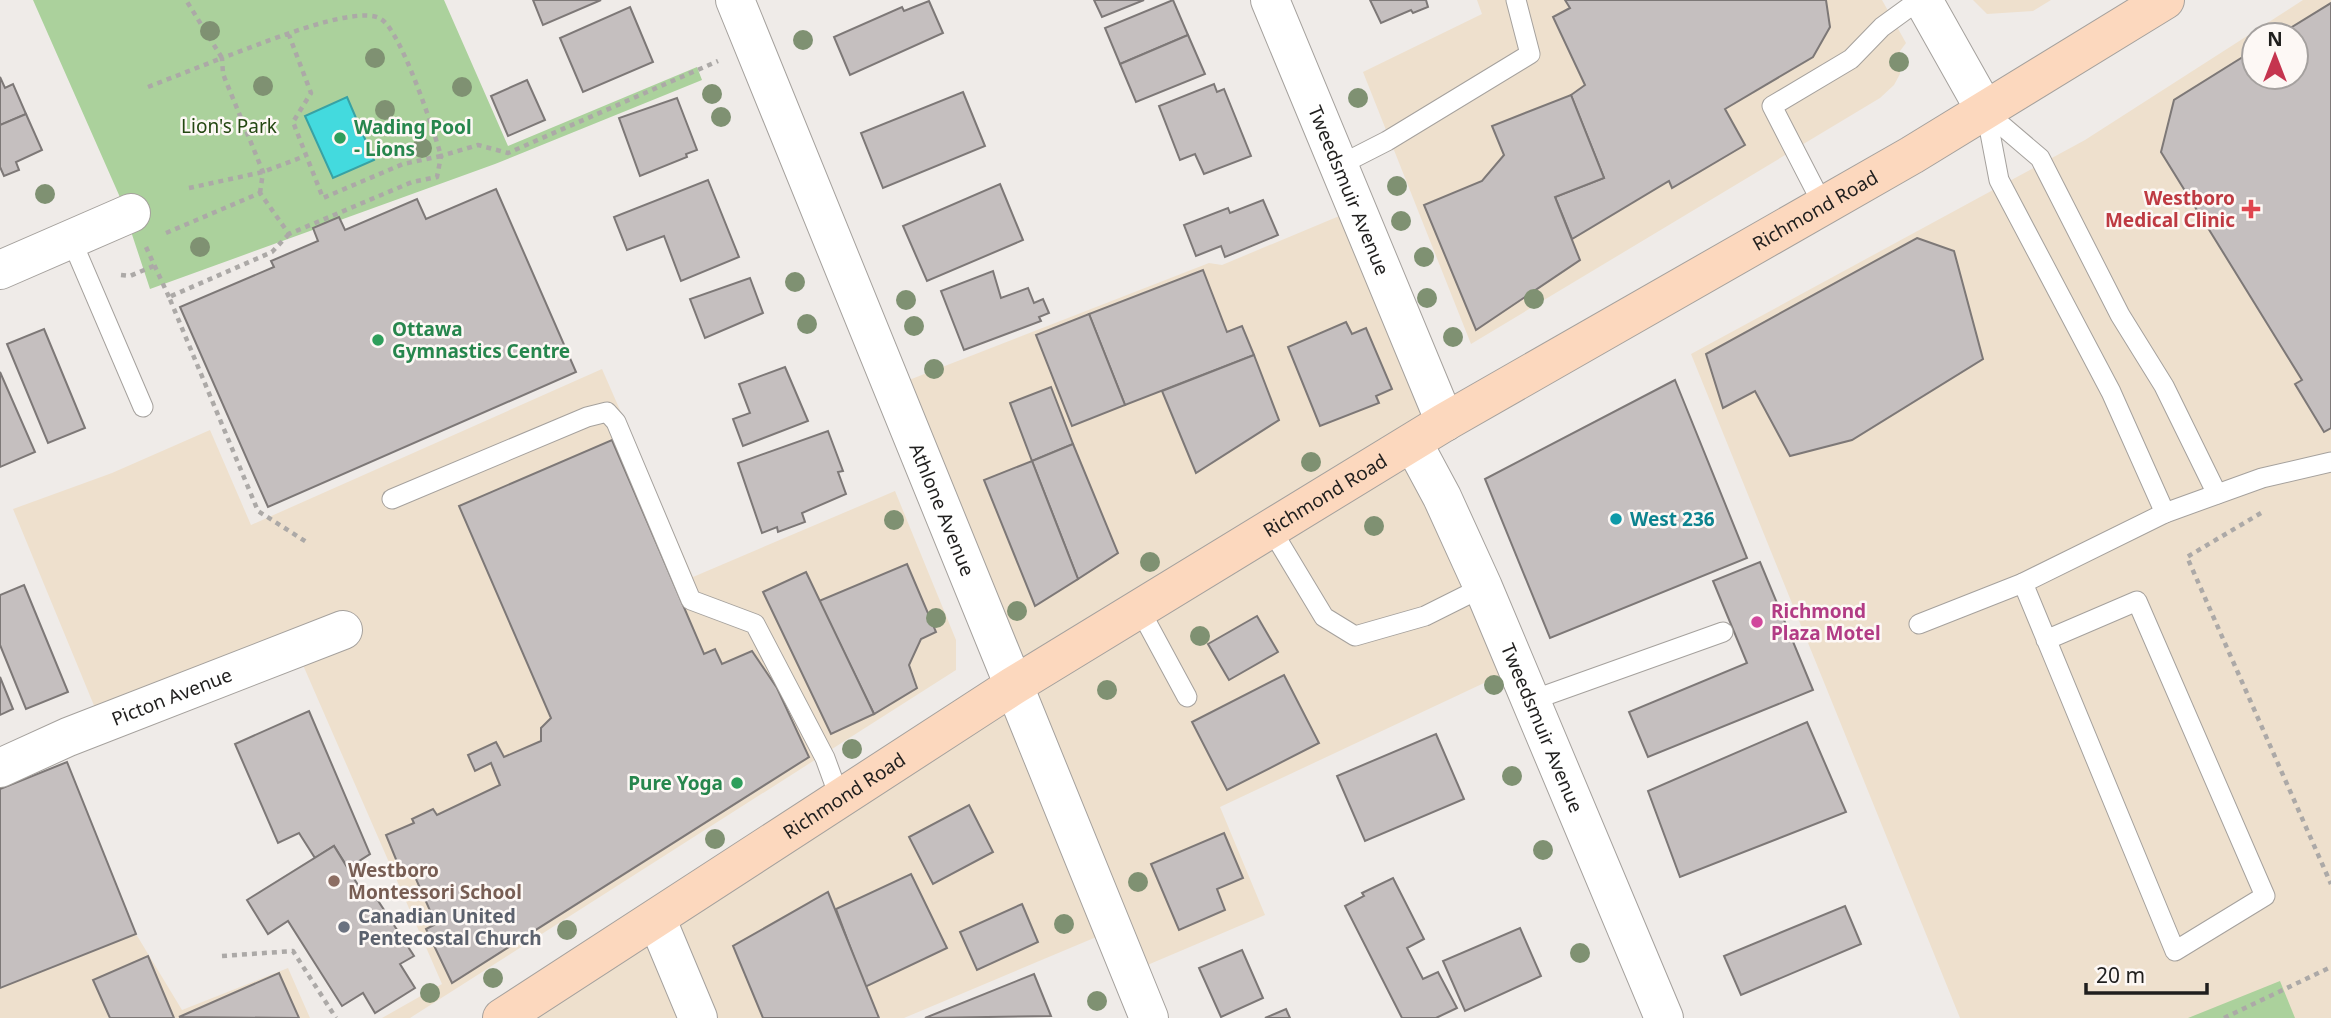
<svg xmlns="http://www.w3.org/2000/svg" width="2331" height="1018" viewBox="0 0 2331 1018" font-family="'Noto Sans',sans-serif">
  <style>
    .commercial { fill: #eee0cd; fill-rule: evenodd }
    .green { fill: #abd19c }
    .water { fill: #43dade; stroke: #38a2a4; stroke-width: 2 }
    .building { fill: #c5bfbf; stroke: #7d7877; stroke-width: 2 }
    .lines { fill: none; stroke-linecap: round; stroke-linejoin: round }
    .lane-casing { stroke: #a5a19d; stroke-width: 21 }
    .street-casing { stroke: #a5a19d; stroke-width: 40 }
    .secondary-casing { stroke: #a5a19d; stroke-width: 40 }
    .path { stroke: #aca9a7; stroke-width: 4.5; stroke-dasharray: 5 5; stroke-linecap: butt }
    .lane { stroke: #fff; stroke-width: 19 }
    .street { stroke: #fff; stroke-width: 38 }
    .secondary { stroke: #fcd8be; stroke-width: 38 }
    .tree { fill: #7f9172 }
    .leisure-dot { fill: #2e9e5b; stroke: #fdf8f5; stroke-width: 2.5 }
    .health-dot { fill: #e0444e; stroke: #fdf8f5; stroke-width: 2.5 }
    .culture-dot { fill: #0f9aa8; stroke: #fdf8f5; stroke-width: 2.5 }
    .hotel-dot { fill: #d1479c; stroke: #fdf8f5; stroke-width: 2.5 }
    .education-dot { fill: #8d6e63; stroke: #fdf8f5; stroke-width: 2.5 }
    .worship-dot { fill: #6b7280; stroke: #fdf8f5; stroke-width: 2.5 }
    .labels { text-anchor: middle; dominant-baseline: central; stroke-width: 5; stroke-linejoin: round; paint-order: stroke }
    .park-label { font-size: 19px; fill: #244812; stroke: #fdf8f5 }
    .leisure-label { font-size: 19px; font-weight: bold; fill: #27864d; stroke: #fdf8f5; text-anchor: start }
    .street-label { font-size: 19px; fill: #201f1e; stroke: #fdf8f5 }
    .health-label { font-size: 19px; font-weight: bold; fill: #be3a42; stroke: #fdf8f5; text-anchor: end }
    .culture-label { font-size: 19px; font-weight: bold; fill: #0d838f; stroke: #fdf8f5; text-anchor: start }
    .hotel-label { font-size: 19px; font-weight: bold; fill: #b23c85; stroke: #fdf8f5; text-anchor: start }
    .education-label { font-size: 19px; font-weight: bold; fill: #785e54; stroke: #fdf8f5; text-anchor: start }
    .worship-label { font-size: 19px; font-weight: bold; fill: #5b616d; stroke: #fdf8f5; text-anchor: start }
  </style>
  <rect width="100%" height="100%" fill="#efebe8"/>
  <!-- commercial -->
  <g class="commercial">
    <polygon points="1477,0 1882,0 1906,43 1900,51 1900,74 1894,85 1880,98 1471,344 1363,72 1482,14"/>
    <polygon points="1973,0 2051,0 2033,11 1987,14"/>
    <path d="M2303,0H2331V1018H1960L1691,354L2085,140ZM2254,35H2296V77H2254Z"/>
    <polygon points="1356,209 1445,422 1413,443 1516,668 1220,807 1265,915 1131,972 1113,930 904,1018 501,1018 1013,686 891,387 1209,263 1222,265"/>
    <polygon points="602,369 693,577 895,491 956,640 956,670 410,1018 382,1018 442,984 303,665 107,737 13,509 112,473 210,430 251,525"/>
    <polygon points="136,934 182,1010 288,968 310,1018 0,1018 0,988"/>
  </g>
  <!-- green -->
  <g class="green">
    <polygon points="33,0 444,0 508,146 697,67 702,80 495,164 150,289 119,195"/>
    <polygon points="2280,981 2295,1018 2188,1018"/>
  </g>
  <!-- water -->
  <polygon class="water" points="347,97 374,160 333,178 305,116"/>
  <!-- building -->
  <g class="building">
    <polygon points="533,0 601,0 543,25"/>
    <polygon points="1094,0 1144,0 1102,17"/>
    <polygon points="1173,0 1188,35 1120,64 1105,28"/>
    <polygon points="1370,0 1426,0 1428,7 1413,13 1411,10 1381,23"/>
    <polygon points="1565,0 1826,0 1830,27 1813,57 1725,109 1745,145 1672,188 1669,181 1572,239 1555,197 1604,178 1571,95 1585,85 1553,17 1570,8"/>
    <polygon points="929,1 943,33 850,75 834,37 902,7 904,11"/>
    <polygon points="2331,3 2331,428 2324,432 2295,384 2302,380 2161,152 2174,100 2254,50 2254,77 2296,77 2296,35 2279,35"/>
    <polygon points="630,7 653,62 583,92 560,38"/>
    <polygon points="1188,35 1205,74 1136,102 1120,64"/>
    <polygon points="0,77 5,88 13,84 26,114 0,125"/>
    <polygon points="527,80 545,120 508,136 491,96"/>
    <polygon points="1214,84 1217,92 1224,89 1251,156 1204,174 1195,154 1180,160 1159,106"/>
    <polygon points="963,92 985,146 883,188 861,133"/>
    <polygon points="1571,95 1604,178 1555,197 1580,260 1476,330 1424,205 1482,181 1504,155 1492,126"/>
    <polygon points="677,98 697,150 686,154 687,157 640,176 619,118"/>
    <polygon points="26,114 42,150 16,162 19,170 4,176 0,167 0,125"/>
    <polygon points="708,180 739,257 681,281 664,236 627,250 614,217"/>
    <polygon points="1000,184 1023,240 927,281 903,226"/>
    <polygon points="496,189 576,372 268,507 180,307 274,267 271,261 318,241 313,228 339,217 345,230 417,199 426,219"/>
    <polygon points="1263,200 1278,235 1225,257 1221,246 1196,256 1184,225 1228,208 1230,213"/>
    <polygon points="1917,238 1954,251 1983,359 1852,440 1790,456 1755,391 1723,408 1706,354"/>
    <polygon points="1203,270 1227,332 1242,326 1254,355 1125,405 1089,314"/>
    <polygon points="993,271 1001,298 1028,288 1034,303 1043,299 1049,313 1039,317 1041,321 964,350 941,291"/>
    <polygon points="750,278 763,313 705,338 690,299"/>
    <polygon points="1089,314 1125,405 1072,426 1036,335"/>
    <polygon points="1346,322 1352,334 1366,328 1392,389 1376,396 1379,403 1320,426 1288,347"/>
    <polygon points="44,329 85,428 48,443 7,344"/>
    <polygon points="1254,355 1279,420 1196,473 1162,391"/>
    <polygon points="785,367 808,421 743,446 733,419 750,413 739,384"/>
    <polygon points="0,372 35,452 0,467"/>
    <polygon points="1675,380 1747,558 1550,638 1485,479"/>
    <polygon points="1051,387 1073,444 1032,461 1010,403"/>
    <polygon points="828,431 843,471 838,472 846,494 802,513 805,522 778,532 777,527 762,533 738,463"/>
    <polygon points="612,440 704,654 715,649 722,664 752,651 777,688 809,757 452,983 426,929 436,924 412,870 402,874 386,835 414,823 412,819 433,809 437,815 500,785 491,763 475,771 468,755 496,742 504,757 541,741 541,728 551,718 459,506"/>
    <polygon points="1073,444 1118,553 1078,579 1032,461"/>
    <polygon points="1032,461 1078,579 1035,606 984,480"/>
    <polygon points="1760,562 1813,690 1648,757 1629,712 1747,663 1713,581"/>
    <polygon points="907,564 936,632 921,639 909,665 917,688 874,714 819,601"/>
    <polygon points="806,572 874,714 831,734 763,592"/>
    <polygon points="24,585 68,692 26,709 0,645 0,595"/>
    <polygon points="1257,616 1278,652 1229,680 1208,644"/>
    <polygon points="1284,675 1319,743 1227,790 1192,722"/>
    <polygon points="0,677 13,709 0,715"/>
    <polygon points="309,711 370,854 348,868 334,846 315,858 299,833 278,843 235,744"/>
    <polygon points="1807,722 1846,812 1680,877 1648,791"/>
    <polygon points="1436,734 1464,799 1365,841 1337,776"/>
    <polygon points="67,762 136,934 0,988 0,789"/>
    <polygon points="969,805 993,852 933,884 909,837"/>
    <polygon points="1224,833 1243,878 1217,889 1225,910 1179,930 1151,864"/>
    <polygon points="334,846 366,898 373,893 414,956 400,964 415,988 375,1013 363,993 342,1006 288,921 268,934 247,900"/>
    <polygon points="911,874 947,948 865,987 836,909"/>
    <polygon points="1393,878 1424,939 1407,948 1423,979 1438,972 1457,1008 1436,1018 1402,1018 1345,906 1364,896 1362,893"/>
    <polygon points="828,892 879,1018 763,1018 733,946"/>
    <polygon points="1022,904 1038,942 977,970 960,932"/>
    <polygon points="1845,906 1861,944 1741,995 1724,956"/>
    <polygon points="1520,928 1541,976 1465,1011 1443,961"/>
    <polygon points="1242,950 1263,998 1221,1017 1199,968"/>
    <polygon points="148,956 174,1018 110,1018 93,980"/>
    <polygon points="279,973 299,1018 179,1017"/>
    <polygon points="1034,974 1051,1016 925,1018"/>
    <polygon points="1286,1009 1290,1018 1265,1018"/>
  </g>
  <g class="lines">
    <!-- lane casing -->
    <g class="lane-casing">
      <g id="lane">
        <polyline points="1986,112 2040,158 2120,315 2164,386 2217,494"/>
        <polyline points="1986,112 1999,180 2111,392 2165,513"/>
        <polyline points="1338,166 1387,141 1530,54 1516,0"/>
        <polyline points="1823,205 1772,106 1851,59 1882,27 1919,0"/>
        <polyline points="71,239 143,407"/>
        <polyline points="392,499 587,417 607,412 616,422 691,600 755,624 825,758 840,799"/>
        <polyline points="1271,529 1324,617 1355,636 1425,616 1483,587"/>
        <polyline points="1140,610 1187,697"/>
        <polyline points="1919,624 2023,583"/>
        <polyline points="2046,640 2137,601 2265,896 2175,951 2023,583 2165,513 2262,478 2331,462"/>
        <polyline points="1530,701 1723,632"/>
      </g>
    </g>
    <!-- street casing -->
    <g class="street-casing">
      <g id="street">
        <path id="s1" d="M735,0L1149,1018"/>
        <path id="s2" d="M1270,0L1445,422"/>
        <polyline points="1923,0 1986,112"/>
        <polyline points="0,270 131,213"/>
        <path id="s3" d="M1413,443L1442,497L1483,587L1664,1018"/>
        <path id="s4" d="M0,768L68,737L343,630"/>
        <polyline points="657,920 698,1018"/>
      </g>
    </g>
    <!-- secondary casing -->
    <g class="secondary-casing">
      <g id="secondary">
        <path id="s5" d="M502,1018L1013,686L1445,422L1912,155L2165,0"/>
      </g>
    </g>
    <!-- path -->
    <g class="path">
      <polyline points="148,87 222,58 186,0"/>
      <polyline points="189,188 263,172 305,156"/>
      <path d="M260,193L263,172L223,74L222,58C254,47 355,3 381,19C401,31 434,131 441,156L403,164L323,198L293,122L311,93L289,35"/>
      <polyline points="166,233 260,193 289,234 412,182 437,177 441,156 478,145 508,153 718,61"/>
      <polyline points="289,234 272,252 169,297 258,511 308,543"/>
      <polyline points="146,247 169,297"/>
      <polyline points="121,275 130,276 156,265"/>
      <polyline points="2261,513 2187,557 2331,884"/>
      <polyline points="222,956 293,951 336,1018"/>
      <polyline points="2224,1018 2331,967"/>
    </g>
    <!-- lane -->
    <use href="#lane" class="lane"/>
    <!-- street -->
    <use href="#street" class="street"/>
    <!-- secondary -->
    <use href="#secondary" class="secondary"/>
  </g>
  <!-- trees -->
  <g class="tree">
    <circle cx="210" cy="31" r="10"/>
    <circle cx="803" cy="40" r="10"/>
    <circle cx="375" cy="58" r="10"/>
    <circle cx="1899" cy="62" r="10"/>
    <circle cx="263" cy="86" r="10"/>
    <circle cx="462" cy="87" r="10"/>
    <circle cx="712" cy="94" r="10"/>
    <circle cx="1358" cy="98" r="10"/>
    <circle cx="385" cy="110" r="10"/>
    <circle cx="721" cy="117" r="10"/>
    <circle cx="422" cy="148" r="10"/>
    <circle cx="1397" cy="186" r="10"/>
    <circle cx="45" cy="194" r="10"/>
    <circle cx="1401" cy="221" r="10"/>
    <circle cx="200" cy="247" r="10"/>
    <circle cx="1424" cy="257" r="10"/>
    <circle cx="795" cy="282" r="10"/>
    <circle cx="1427" cy="298" r="10"/>
    <circle cx="1534" cy="299" r="10"/>
    <circle cx="906" cy="300" r="10"/>
    <circle cx="807" cy="324" r="10"/>
    <circle cx="914" cy="326" r="10"/>
    <circle cx="1453" cy="337" r="10"/>
    <circle cx="934" cy="369" r="10"/>
    <circle cx="1311" cy="462" r="10"/>
    <circle cx="894" cy="520" r="10"/>
    <circle cx="1374" cy="526" r="10"/>
    <circle cx="1150" cy="562" r="10"/>
    <circle cx="1017" cy="611" r="10"/>
    <circle cx="936" cy="618" r="10"/>
    <circle cx="1200" cy="636" r="10"/>
    <circle cx="1494" cy="685" r="10"/>
    <circle cx="1107" cy="690" r="10"/>
    <circle cx="852" cy="749" r="10"/>
    <circle cx="1512" cy="776" r="10"/>
    <circle cx="715" cy="839" r="10"/>
    <circle cx="1543" cy="850" r="10"/>
    <circle cx="1138" cy="882" r="10"/>
    <circle cx="1064" cy="924" r="10"/>
    <circle cx="567" cy="930" r="10"/>
    <circle cx="1580" cy="953" r="10"/>
    <circle cx="493" cy="978" r="10"/>
    <circle cx="430" cy="993" r="10"/>
    <circle cx="1097" cy="1001" r="10"/>
  </g>
  <!-- markers -->
  <g class="leisure-dot">
    <circle cx="340" cy="138" r="7"/>
    <circle cx="378" cy="340" r="7"/>
    <circle cx="737" cy="783" r="7"/>
  </g>
  <path class="health-dot" d="M2247.5 198.5h7v7h7v7h-7v7h-7v-7h-7v-7h7z"/>
  <circle class="culture-dot" cx="1616" cy="519" r="7"/>
  <circle class="hotel-dot" cx="1757" cy="622" r="7"/>
  <circle class="education-dot" cx="334" cy="881" r="7"/>
  <circle class="worship-dot" cx="344" cy="927" r="7"/>
  <g class="labels">
    <!-- park labels -->
    <g class="park-label">
      <text x="229" y="126">Lion's Park</text>
    </g>
    <!-- leisure labels -->
    <g class="leisure-label">
      <text x="354" y="127">Wading Pool<tspan x="354" dy="22">- Lions</tspan></text>
      <text x="392" y="329">Ottawa<tspan x="392" dy="22">Gymnastics Centre</tspan></text>
      <text x="723" y="783" text-anchor="end">Pure Yoga</text>
    </g>
    <!-- street labels -->
    <g class="street-label">
      <text stroke="none"><textPath href="#s2" startOffset="206">Tweedsmuir Avenue</textPath></text>
      <text stroke="none"><textPath href="#s5" startOffset="1542">Richmond Road</textPath></text>
      <text stroke="none"><textPath href="#s5" startOffset="975">Richmond Road</textPath></text>
      <text stroke="none"><textPath href="#s1" startOffset="550">Athlone Avenue</textPath></text>
      <text stroke="none"><textPath href="#s4" startOffset="186">Picton Avenue</textPath></text>
      <text stroke="none"><textPath href="#s3" startOffset="313">Tweedsmuir Avenue</textPath></text>
      <text stroke="none"><textPath href="#s5" startOffset="408">Richmond Road</textPath></text>
    </g>
    <!-- health labels -->
    <g class="health-label">
      <text x="2235" y="198">Westboro<tspan x="2235" dy="22">Medical Clinic</tspan></text>
    </g>
    <!-- culture labels -->
    <g class="culture-label">
      <text x="1630" y="519">West 236</text>
    </g>
    <!-- hotel labels -->
    <g class="hotel-label">
      <text x="1771" y="611">Richmond<tspan x="1771" dy="22">Plaza Motel</tspan></text>
    </g>
    <!-- education labels -->
    <g class="education-label">
      <text x="348" y="870">Westboro<tspan x="348" dy="22">Montessori School</tspan></text>
    </g>
    <!-- worship labels -->
    <g class="worship-label">
      <text x="358" y="916">Canadian United<tspan x="358" dy="22">Pentecostal Church</tspan></text>
    </g>
  </g>
  <!-- north arrow -->
  <g transform="translate(2275 56)"><circle r="33" fill="#fdf8f5" stroke="#a5a19f" stroke-width="2"/>
  <path d="M0-5L12 26L0 18L-12 26Z" fill="#c5354f"/>
  <text y="-10" font-size="19" font-weight="bold" text-anchor="middle" fill="#201f1e">N</text>
  </g>
  <!-- scale -->
  <path d="M2086 983v10h121v-10" fill="none" stroke="#201f1e" stroke-width="3.5"/>
  <text x="2096" y="983" font-size="21" fill="#201f1e" stroke="#fdf8f5" stroke-width="5" paint-order="stroke">20 m</text>
</svg>
